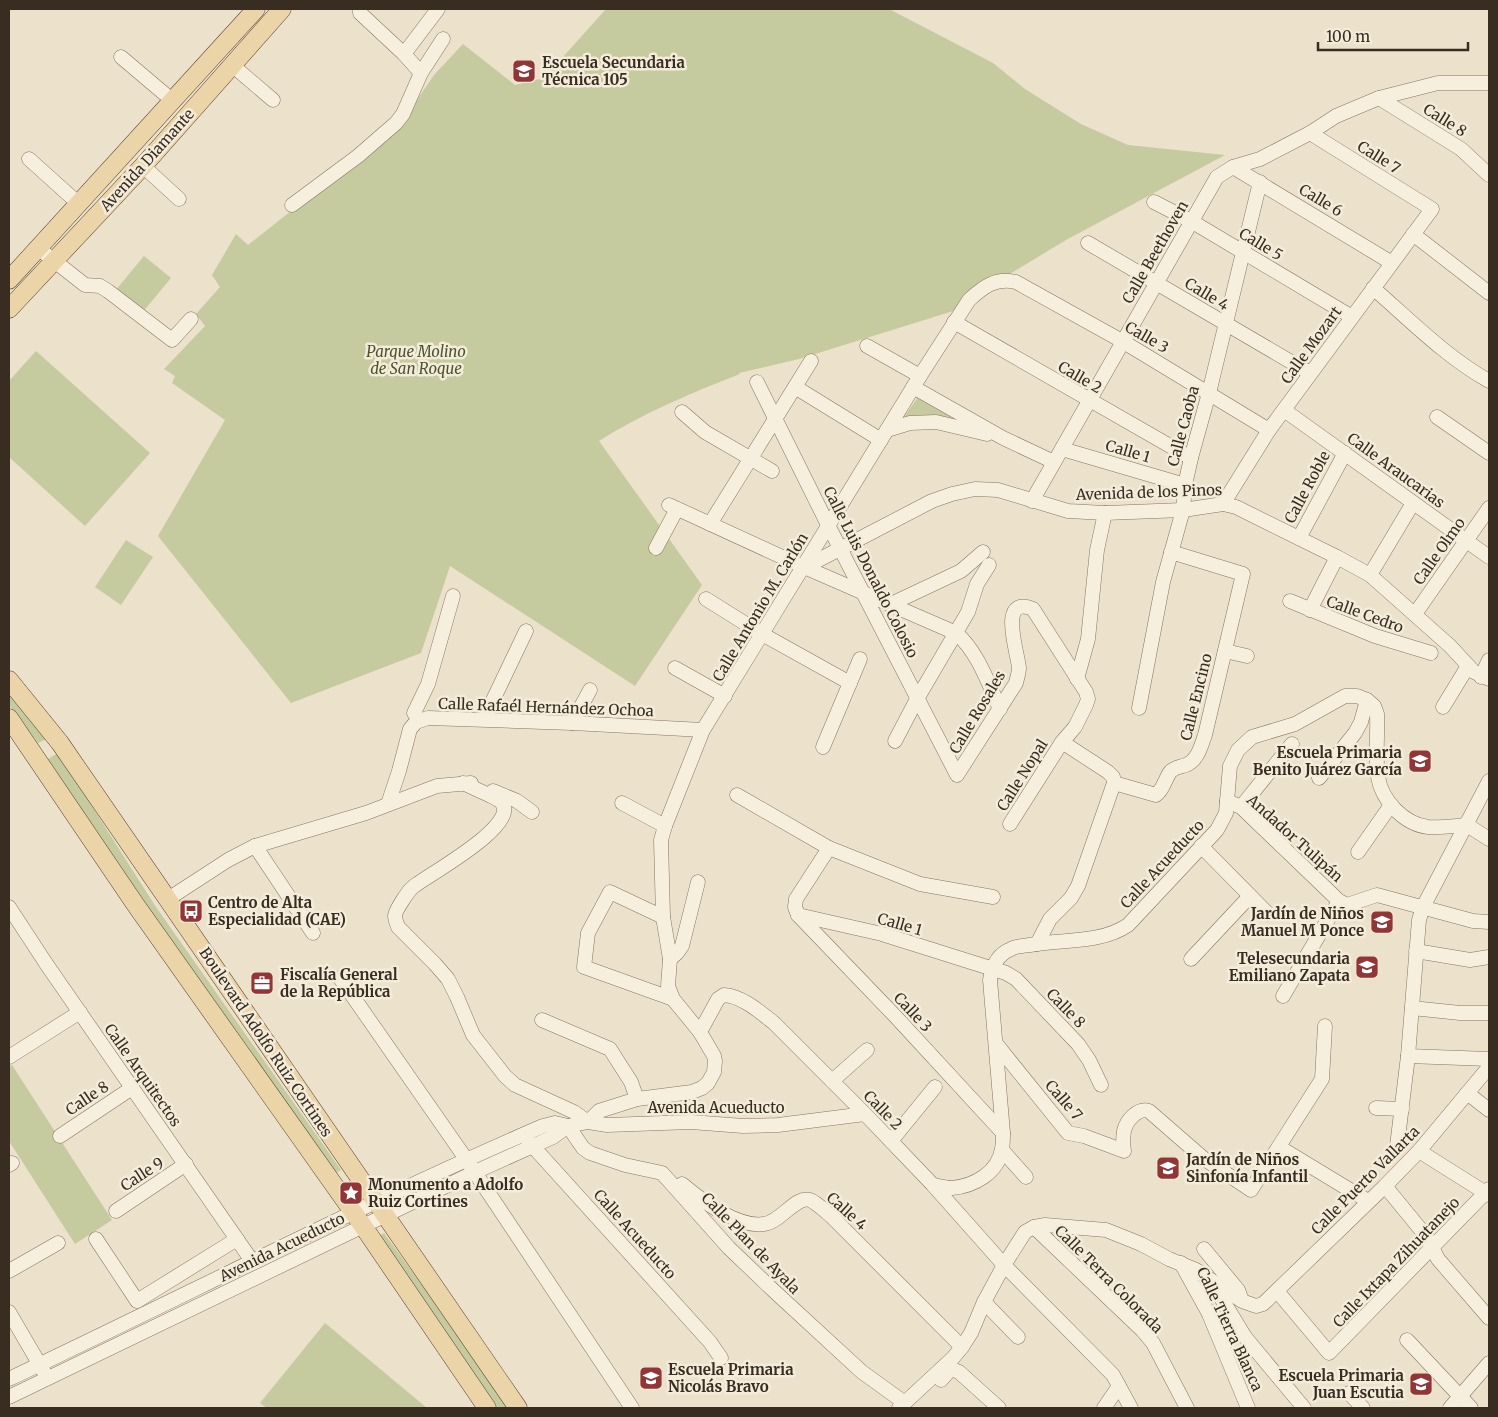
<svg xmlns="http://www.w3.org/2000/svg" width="1498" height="1417" viewBox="0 0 1498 1417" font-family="Merriweather,serif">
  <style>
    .green { fill: #c6ca9f }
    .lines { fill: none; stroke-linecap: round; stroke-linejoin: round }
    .minor-casing { stroke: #887460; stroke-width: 15 }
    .major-casing { stroke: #564334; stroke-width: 19 }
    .minor { stroke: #f7efde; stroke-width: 14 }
    .major { stroke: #ebd4a7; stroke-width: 18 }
    .labels { text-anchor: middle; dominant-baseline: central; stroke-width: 5; stroke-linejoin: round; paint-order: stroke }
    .poi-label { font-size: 15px; font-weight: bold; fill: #392d22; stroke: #f4ecda; text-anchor: start }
    .street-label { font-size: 15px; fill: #392d22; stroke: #f4ecda }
    .park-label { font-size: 15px; font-style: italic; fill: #4b542a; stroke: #f4ecda }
  </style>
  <rect width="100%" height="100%" fill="#ece1cb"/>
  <!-- green -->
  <g class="green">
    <path d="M606,9H889L993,63L1025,89L1081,124L1128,145L1225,155L1066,240L998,281L963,308L799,359L739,373L740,374C691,393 643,413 599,441L702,585L635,686L450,566L421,653L291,703L158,536L225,420L172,383L175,376L164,369L205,326L196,314L220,287L212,275L236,234L248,245L400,125L434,75L463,44L515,85L544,78Z"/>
    <polygon points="144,256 171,278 142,313 115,291"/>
    <polygon points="36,351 150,453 85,526 9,457 9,381"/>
    <polygon points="918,397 977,433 938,423 897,427"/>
    <polygon points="126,540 153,557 121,605 95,587"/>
    <polygon points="9,686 47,739 38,743 9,705"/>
    <polygon points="58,753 156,907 341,1170 332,1175 46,760"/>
    <polygon points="12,1065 112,1220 75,1244 9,1141 9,1067"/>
    <polygon points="384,1233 496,1387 510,1408 493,1408 372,1240"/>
    <polygon points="325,1323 427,1408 267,1408 260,1403"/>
  </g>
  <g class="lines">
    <!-- minor casing -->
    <g class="minor-casing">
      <g id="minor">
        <polyline points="360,9 360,13 404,54 421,73"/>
        <polyline points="404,54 438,9"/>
        <polyline points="121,57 173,101"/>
        <polyline points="232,65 273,100"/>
        <polyline points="1379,98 1461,149 1489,175"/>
        <polyline points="29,159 79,204"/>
        <polyline points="143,166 179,199"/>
        <polyline points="1233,167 1392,263"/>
        <polyline points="1154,202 1191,221 1352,317"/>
        <polyline points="292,205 358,156 396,123 403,114 421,73 443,39"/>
        <polyline points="1413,234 1489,293"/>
        <polyline points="1088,243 1310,373"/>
        <polyline points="38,248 85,285 100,286 108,291 172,340 191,319"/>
        <path d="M1373,288C1410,320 1446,357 1489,381"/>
        <polyline points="954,322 1191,458"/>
        <polyline points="867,346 920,376"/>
        <path d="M757,382L828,525L957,775L1016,683C1017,678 1019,673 1019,668C1018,653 997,594 1033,609L1086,692L1088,699L1086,705L1075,727L1062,742L1010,824"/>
        <polyline points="795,387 881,440"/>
        <polyline points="913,387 1003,438 1054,462"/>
        <polyline points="1284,410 1489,557"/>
        <polyline points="682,412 705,432 772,471"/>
        <polyline points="1437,417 1489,453"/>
        <polyline points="887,430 910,423 936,422 987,434"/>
        <polyline points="1062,449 1185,485"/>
        <polyline points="1032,501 1217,177 1233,167 1260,159 1310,133 1336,116 1379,98 1438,83 1489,83"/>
        <polyline points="1223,504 1269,430 1432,209 1310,133"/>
        <path d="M669,505L804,567L956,633C978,652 988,683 1000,709"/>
        <polyline points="710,524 811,361"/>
        <polyline points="1299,538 1345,453"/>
        <polyline points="656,548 677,509"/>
        <polyline points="805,567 932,501 952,494 975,489 998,490 1068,511 1105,513 1183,510 1223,504 1236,507 1337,557 1370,575 1450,646 1474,672 1489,679"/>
        <polyline points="1370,575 1413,503"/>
        <polyline points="706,599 762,634 850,683"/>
        <polyline points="1290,601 1375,636 1431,653"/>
        <polyline points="891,604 961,571 983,552"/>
        <polyline points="1310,610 1337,557"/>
        <polyline points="1415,614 1489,508"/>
        <polyline points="1225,651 1247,656"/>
        <polyline points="675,668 725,696"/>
        <polyline points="1481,677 1489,660"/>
        <polyline points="1077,679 1088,639 1097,550 1105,513"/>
        <polyline points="1443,707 1468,666"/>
        <polyline points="1139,708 1163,582 1183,510 1185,485 1191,458 1209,393 1260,182"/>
        <polyline points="414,713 428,684 453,596"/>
        <polyline points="484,719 526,631"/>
        <polyline points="572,723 590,690"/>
        <polyline points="895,741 917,699 968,612 977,584 989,565"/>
        <polyline points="823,747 860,659"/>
        <polyline points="1319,778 1355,733 1361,722 1367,700"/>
        <path d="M463,783C472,788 496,797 501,802C523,824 426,876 413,887C408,891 395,911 395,916C395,921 397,923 398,927L435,964L448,979L457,997L473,1035L505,1076L515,1085L574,1112L588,1122L599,1111L637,1099L692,1092L702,1088L708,1083L714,1072L715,1061L714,1056L700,1032L673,999L668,986L670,959L663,917L661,840L665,826L703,730L920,376L969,300C983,287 996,277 1016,282L1122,341L1269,430"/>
        <path d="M1114,783L1156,795C1164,789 1165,778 1171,771C1176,767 1180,767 1186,765C1198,760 1201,746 1205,735L1243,574L1171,552"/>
        <polyline points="493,791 517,801 532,812"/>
        <polyline points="737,795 829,848 920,884 993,897"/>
        <polyline points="1227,801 1241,807 1339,901 1347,905 1377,895 1473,921 1489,922"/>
        <polyline points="622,803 665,826"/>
        <polyline points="388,804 399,771 410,729 416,722 428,718 572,723 703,730"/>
        <polyline points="1241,807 1292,744"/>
        <polyline points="1467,825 1489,839"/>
        <polyline points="255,846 313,933"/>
        <polyline points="1201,846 1268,914"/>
        <polyline points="829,848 796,899 795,907 798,915 896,1017 1003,1133"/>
        <polyline points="1358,852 1391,805"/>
        <polyline points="168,899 228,860 255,846 366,813 437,786 471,783"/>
        <polyline points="9,907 47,965 252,1261"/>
        <polyline points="798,915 882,934 1006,973 1016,979 1078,1044 1089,1060 1101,1085"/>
        <polyline points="663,917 610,892 588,933 584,967 673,999"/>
        <polyline points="1037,944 1050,919 1071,898 1078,886 1114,783 1113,777 1108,772 1062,742"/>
        <polyline points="1416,951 1470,960 1489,957"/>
        <polyline points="670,959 677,953 682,946 698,882"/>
        <polyline points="1191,959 1250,896"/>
        <polyline points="340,978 466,1159 632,1408"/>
        <polyline points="1283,996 1339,901"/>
        <polyline points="1412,1008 1460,1013 1489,1013"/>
        <polyline points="542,1020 610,1049 631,1082 637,1099"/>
        <path d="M700,1032L718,999L724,995C742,996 760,1012 774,1023L865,1114L933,1185L1004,1265L1113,1375L1131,1408"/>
        <path d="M997,1045L1068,1133L1084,1136L1124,1151C1123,1145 1123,1138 1124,1131C1126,1121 1138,1107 1149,1111L1203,1158L1251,1190L1322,1079L1325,1026"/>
        <polyline points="1408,1056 1489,1059"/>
        <polyline points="9,1057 80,1012"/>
        <polyline points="832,1081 867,1050"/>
        <polyline points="1467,1093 1489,1110"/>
        <polyline points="1376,1108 1402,1109"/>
        <polyline points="568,1126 583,1148 590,1153 625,1165 662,1173 729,1248 774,1291 862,1372 905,1403"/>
        <polyline points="60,1136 132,1088"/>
        <polyline points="528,1141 710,1342 721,1358"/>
        <polyline points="891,1141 935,1087"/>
        <polyline points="1397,1146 1408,1056 1419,920 1423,907 1489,781"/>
        <polyline points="1279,1147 1368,1201"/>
        <polyline points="1002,1150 1026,1177"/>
        <polyline points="1419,1151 1489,1195"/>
        <polyline points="9,1165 12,1163"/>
        <path d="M682,1184C701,1200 737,1228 764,1224C781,1222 796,1195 810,1200C817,1203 825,1211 831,1216L962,1347"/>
        <path d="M933,1185C939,1186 946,1188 952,1188C974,1186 998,1173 1002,1149C1003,1144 1003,1139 1003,1133L990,980C992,967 998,954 1011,949C1016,946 1024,946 1030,945C1062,939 1100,944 1128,925L1217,830L1226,813L1230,766L1238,750L1252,737L1295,724L1345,696H1357L1367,700L1374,706L1377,714C1378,735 1375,757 1378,777C1382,801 1404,824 1428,827C1440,828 1454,826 1467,825"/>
        <polyline points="1385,1186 1426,1236 1438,1259 1489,1318"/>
        <polyline points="116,1211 186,1164"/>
        <polyline points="1034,1227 1142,1330 1153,1343 1187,1408"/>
        <polyline points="96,1239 137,1301 237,1239"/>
        <polyline points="1204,1249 1238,1290 1241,1298"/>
        <polyline points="1181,1263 1209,1314 1248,1408"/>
        <polyline points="9,1271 58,1243"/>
        <polyline points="1212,1283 1245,1337 1304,1408"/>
        <polyline points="1277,1291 1329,1353 1489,1189"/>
        <polyline points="984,1302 1018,1337"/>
        <polyline points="9,1312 44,1372"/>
        <polyline points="1407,1340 1471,1408"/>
        <path d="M9,1379C187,1295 362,1204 543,1126L555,1123L568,1126"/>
        <polyline points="941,1380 949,1371 954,1370 959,1372 999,1408"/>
        <polyline points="1349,1393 1363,1408"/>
        <polyline points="9,1397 475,1172 553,1137 568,1126 588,1122 607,1125 691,1122 743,1126 778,1125 865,1114"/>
        <polyline points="899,1408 952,1359 962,1347 971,1333 984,1302 1004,1265 1025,1232 1034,1227 1045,1225 1106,1230 1141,1244 1169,1259 1196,1270 1242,1301 1256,1306 1263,1304 1385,1186 1419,1151 1489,1067"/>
        <polyline points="1104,1408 1119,1386"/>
        <polyline points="1450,1408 1489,1363"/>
      </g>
    </g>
    <!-- major casing -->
    <g class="major-casing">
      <g id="major">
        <polyline points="9,280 256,9"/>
        <polyline points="9,309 143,166 282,9"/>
        <polyline points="9,680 60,743 518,1408"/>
        <polyline points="9,718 135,904 363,1226 487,1408"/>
      </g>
    </g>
    <!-- minor -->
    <use href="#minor" class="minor"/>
    <!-- major -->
    <use href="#major" class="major"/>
  </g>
  <!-- icons -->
  <defs>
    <g id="school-square" transform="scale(1.25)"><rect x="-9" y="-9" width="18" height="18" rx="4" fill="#923537" stroke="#f4ecda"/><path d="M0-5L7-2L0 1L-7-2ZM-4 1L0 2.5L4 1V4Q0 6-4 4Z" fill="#fff"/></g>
    <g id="bus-square" transform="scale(1.25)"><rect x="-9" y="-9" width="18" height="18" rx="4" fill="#923537" stroke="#f4ecda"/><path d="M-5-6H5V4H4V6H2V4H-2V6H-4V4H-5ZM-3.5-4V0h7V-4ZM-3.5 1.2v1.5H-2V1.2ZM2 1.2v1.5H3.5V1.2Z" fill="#fff"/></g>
    <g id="office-square" transform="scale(1.25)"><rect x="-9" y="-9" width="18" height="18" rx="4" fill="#923537" stroke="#f4ecda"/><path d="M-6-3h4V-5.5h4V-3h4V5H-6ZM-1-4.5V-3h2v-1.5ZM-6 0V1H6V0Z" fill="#fff"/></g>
    <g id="sight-square" transform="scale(1.25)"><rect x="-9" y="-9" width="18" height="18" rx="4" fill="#923537" stroke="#f4ecda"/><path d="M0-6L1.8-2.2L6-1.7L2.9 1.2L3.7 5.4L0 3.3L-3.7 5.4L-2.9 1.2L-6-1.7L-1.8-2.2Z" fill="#fff"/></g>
  </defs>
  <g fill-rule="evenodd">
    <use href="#school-square" x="524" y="71"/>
    <use href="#school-square" x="1420" y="761"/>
    <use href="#bus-square" x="191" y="911"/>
    <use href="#school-square" x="1382" y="922"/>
    <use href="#school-square" x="1367" y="967"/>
    <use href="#office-square" x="262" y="983"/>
    <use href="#school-square" x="1168" y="1168"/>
    <use href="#sight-square" x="351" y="1193"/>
    <use href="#school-square" x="651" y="1378"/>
    <use href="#school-square" x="1421" y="1384"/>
  </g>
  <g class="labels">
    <!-- poi labels -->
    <g class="poi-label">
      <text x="542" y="62">Escuela Secundaria<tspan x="542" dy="17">Técnica 105</tspan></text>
      <text x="1402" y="752" text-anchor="end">Escuela Primaria<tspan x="1402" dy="17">Benito Juárez García</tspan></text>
      <text x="208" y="902">Centro de Alta<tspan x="208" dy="17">Especialidad (CAE)</tspan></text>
      <text x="1364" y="913" text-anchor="end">Jardín de Niños<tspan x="1364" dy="17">Manuel M Ponce</tspan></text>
      <text x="1350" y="958" text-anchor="end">Telesecundaria<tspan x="1350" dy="17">Emiliano Zapata</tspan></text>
      <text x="280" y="974">Fiscalía General<tspan x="280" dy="17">de la República</tspan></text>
      <text x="1186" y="1159">Jardín de Niños<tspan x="1186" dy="17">Sinfonía Infantil</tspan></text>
      <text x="368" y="1184">Monumento a Adolfo<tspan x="368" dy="17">Ruiz Cortines</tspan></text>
      <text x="668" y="1369">Escuela Primaria<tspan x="668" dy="17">Nicolás Bravo</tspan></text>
      <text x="1404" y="1375" text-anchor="end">Escuela Primaria<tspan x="1404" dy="17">Juan Escutia</tspan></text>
    </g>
    <!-- street labels -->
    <g class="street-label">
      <text transform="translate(1445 120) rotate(32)">Calle 8</text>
      <text transform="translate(1379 157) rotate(32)">Calle 7</text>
      <text transform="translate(147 160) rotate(-48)">Avenida Diamante</text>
      <text transform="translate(1321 200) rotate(31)">Calle 6</text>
      <text transform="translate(1261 244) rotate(31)">Calle 5</text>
      <text transform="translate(1155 252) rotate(-60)">Calle Beethoven</text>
      <text transform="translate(1207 294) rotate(31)">Calle 4</text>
      <text transform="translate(1147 337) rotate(30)">Calle 3</text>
      <text transform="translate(1311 345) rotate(-54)">Calle Mozart</text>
      <text transform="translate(1080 377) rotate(30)">Calle 2</text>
      <text transform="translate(1183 426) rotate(-75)">Calle Caoba</text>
      <text transform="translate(1128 451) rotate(16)">Calle 1</text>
      <text transform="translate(1396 470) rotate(36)">Calle Araucarias</text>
      <text transform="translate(1307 487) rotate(-62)">Calle Roble</text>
      <text transform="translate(1149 492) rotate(-2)">Avenida de los Pinos</text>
      <text transform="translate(1439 551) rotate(-55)">Calle Olmo</text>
      <text transform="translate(871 572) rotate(63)">Calle Luis Donaldo Colosio</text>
      <text transform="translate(760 607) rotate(-59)">Calle Antonio M. Carlón</text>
      <text transform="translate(1365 614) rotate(20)">Calle Cedro</text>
      <text transform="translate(1196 697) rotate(-76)">Calle Encino</text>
      <text transform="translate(546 707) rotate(2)">Calle Rafaél Hernández Ochoa</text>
      <text transform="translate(977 712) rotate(-59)">Calle Rosales</text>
      <text transform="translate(1022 775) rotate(-58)">Calle Nopal</text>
      <text transform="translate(1295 838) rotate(42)">Andador Tulipán</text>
      <text transform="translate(1162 864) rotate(-47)">Calle Acueducto</text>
      <text transform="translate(900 924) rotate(16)">Calle 1</text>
      <text transform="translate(1066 1008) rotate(46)">Calle 8</text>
      <text transform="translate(913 1012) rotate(47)">Calle 3</text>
      <text transform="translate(266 1042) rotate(56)">Boulevard Adolfo Ruiz Cortines</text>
      <text transform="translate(143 1075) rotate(55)">Calle Arquitectos</text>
      <text transform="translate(87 1098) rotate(-34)">Calle 8</text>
      <text transform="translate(1064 1100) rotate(49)">Calle 7</text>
      <text x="716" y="1107">Avenida Acueducto</text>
      <text transform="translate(883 1110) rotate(46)">Calle 2</text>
      <text transform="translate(142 1174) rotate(-33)">Calle 9</text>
      <text transform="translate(1365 1180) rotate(-45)">Calle Puerto Vallarta</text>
      <text transform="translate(847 1211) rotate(42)">Calle 4</text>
      <text transform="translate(635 1234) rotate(48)">Calle Acueducto</text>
      <text transform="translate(751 1243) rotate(46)">Calle Plan de Ayala</text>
      <text transform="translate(282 1247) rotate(-26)">Avenida Acueducto</text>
      <text transform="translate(1396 1262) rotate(-46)">Calle Ixtapa Zihuatanejo</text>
      <text transform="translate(1109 1279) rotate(45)">Calle Terra Colorada</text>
      <text transform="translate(1230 1329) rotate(65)">Calle Tierra Blanca</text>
    </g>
    <!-- park labels -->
    <g class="park-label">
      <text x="416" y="351">Parque Molino<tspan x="416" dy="17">de San Roque</tspan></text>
    </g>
  </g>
  <!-- border -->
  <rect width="1498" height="1417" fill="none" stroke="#392d22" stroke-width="20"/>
  <!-- scale -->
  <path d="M1318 42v8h150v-8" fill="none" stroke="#392d22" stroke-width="2.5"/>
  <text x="1326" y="42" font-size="15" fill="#392d22" stroke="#f4ecda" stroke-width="4" paint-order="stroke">100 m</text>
</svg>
